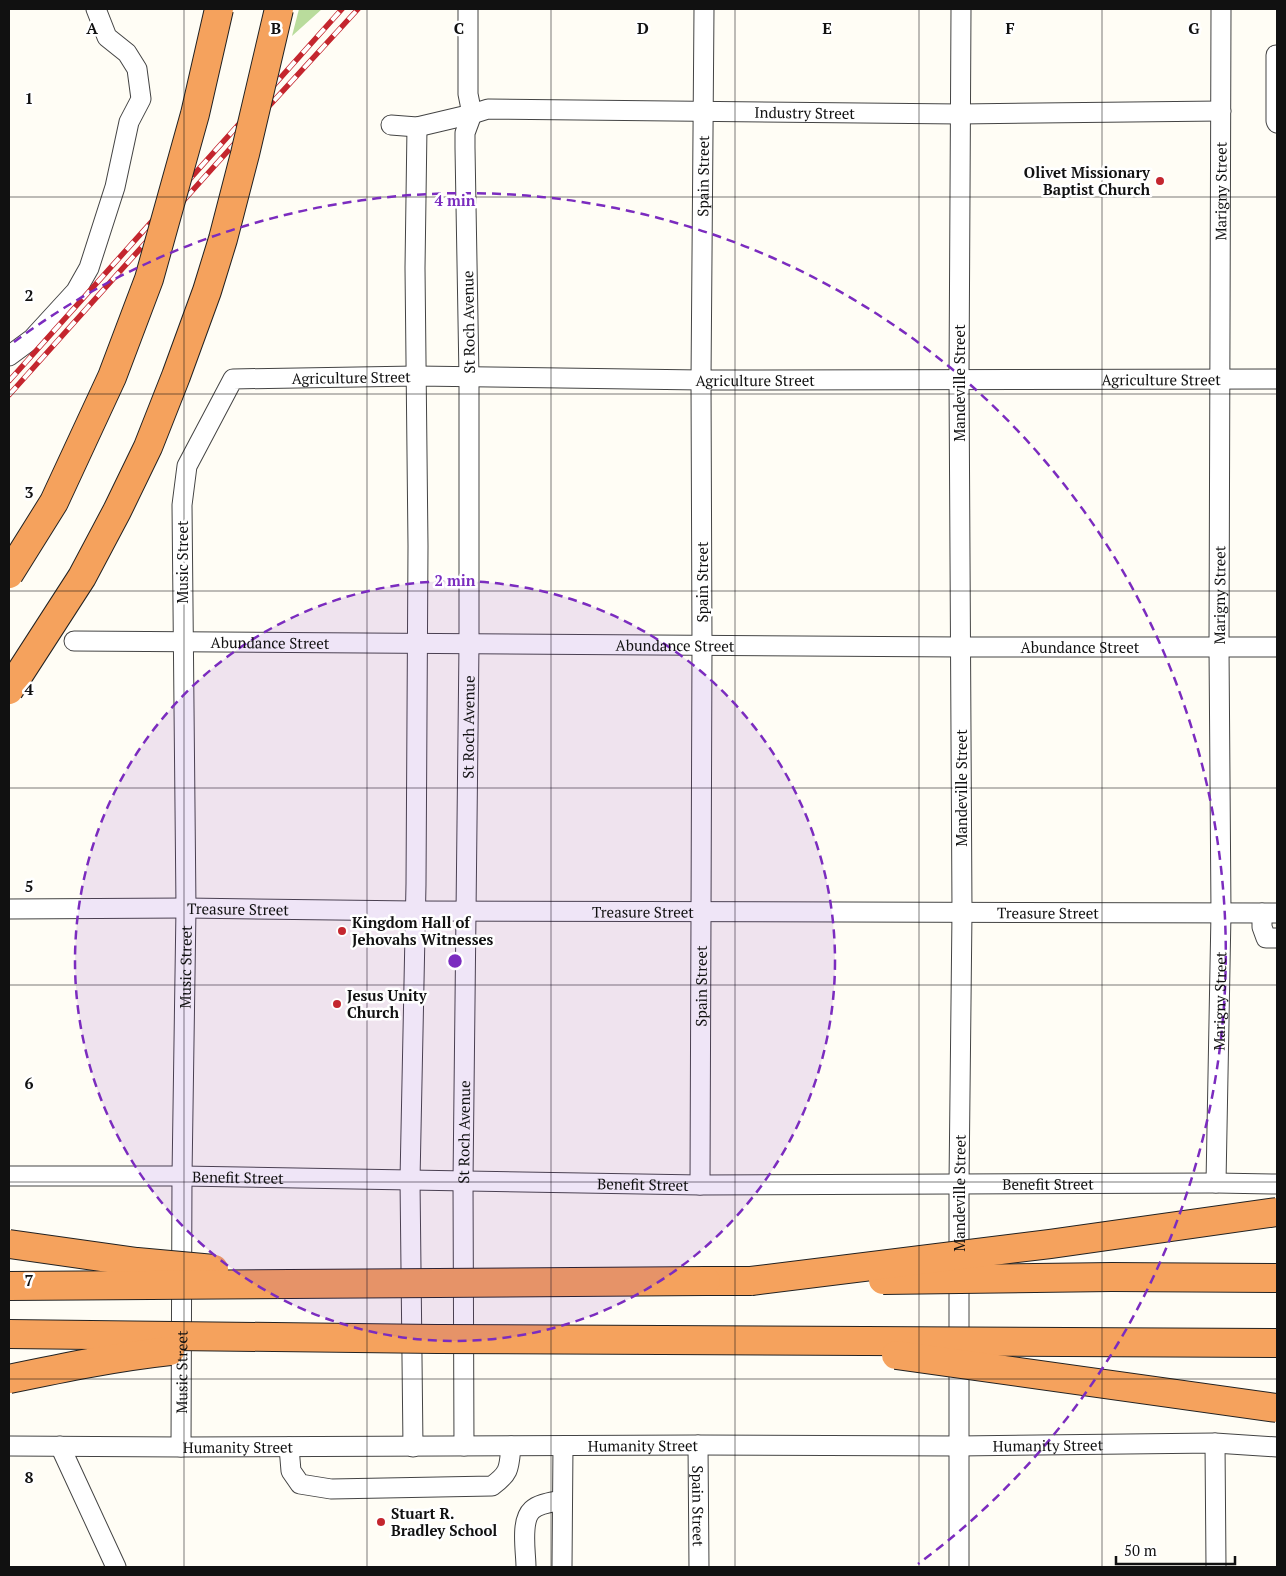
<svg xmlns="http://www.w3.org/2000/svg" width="1286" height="1576" viewBox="0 0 1286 1576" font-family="'PT Serif',serif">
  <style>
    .forest { fill: #b9dc9c }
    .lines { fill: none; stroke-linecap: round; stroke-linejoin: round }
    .minor-casing { stroke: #444; stroke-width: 21 }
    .highway-casing { stroke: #222; stroke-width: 30 }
    .minor { stroke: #fff; stroke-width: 19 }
    .highway { stroke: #f5a25d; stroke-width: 28 }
    .rail-casing { stroke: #c4262e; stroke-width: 5.5 }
    .rail { stroke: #fff; stroke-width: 4; stroke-dasharray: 11; stroke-linecap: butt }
    .highway-bridge-casing { stroke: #222; stroke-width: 30; stroke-linecap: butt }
    .highway-bridge { stroke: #f5a25d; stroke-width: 28 }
    .grid { fill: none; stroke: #111; stroke-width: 1; stroke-opacity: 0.55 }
    .ring { fill: none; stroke: #7b2cbf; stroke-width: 2.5; stroke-dasharray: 9 6 }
    .poi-dot { fill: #c4262e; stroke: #fff; stroke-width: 2 }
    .labels { text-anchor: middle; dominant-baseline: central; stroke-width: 5; stroke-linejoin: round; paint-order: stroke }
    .street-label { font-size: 15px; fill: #111; stroke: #fff }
    .poi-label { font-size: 15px; font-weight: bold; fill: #111; stroke: #fff; text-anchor: start }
    .grid-label { font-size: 16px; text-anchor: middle; font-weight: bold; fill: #111; stroke: #fff; stroke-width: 5; stroke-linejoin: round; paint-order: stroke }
    .centre { fill: #7b2cbf; stroke: #fff; stroke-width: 2.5 }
    .ring-label { font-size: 15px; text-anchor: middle; font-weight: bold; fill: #7b2cbf; stroke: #fff; stroke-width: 5; stroke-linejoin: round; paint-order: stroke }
  </style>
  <rect width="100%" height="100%" fill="#fffdf5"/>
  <!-- forest -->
  <polygon class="forest" points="299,9 322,9 292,36"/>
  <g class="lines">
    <!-- minor casing -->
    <g class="minor-casing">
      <g id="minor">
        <polyline points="1276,55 1276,121 1277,123"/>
        <path id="s1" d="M391,125L417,127L472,114L488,109L960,114L1221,111"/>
        <polyline points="9,356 32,339 76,291 89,268 115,187 129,122 141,99 137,69 127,53 107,37 96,9"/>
        <path id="s2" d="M74,641L960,647H1277"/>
        <path id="s3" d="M9,909L186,908L415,911L1277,913"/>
        <polyline points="1262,913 1262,927 1266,938 1277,938"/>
        <path id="s4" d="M9,1176H182L700,1185L1216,1183L1277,1184"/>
        <path id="s5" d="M1216,1183L1221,913L1219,647L1221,9"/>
        <path id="s6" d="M700,1185L702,646L701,380L704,9"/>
        <polyline points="1215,1443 1216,1567"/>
        <path id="s7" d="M698,1445L699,1567"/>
        <path id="s8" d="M9,1446L181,1447L698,1445L959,1446L1215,1443L1277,1447"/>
        <polyline points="60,1446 116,1567"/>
        <path id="s9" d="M464,1446L463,1182L469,644V377L465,148V133L472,114L468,94V9"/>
        <path id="s10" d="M181,1447L182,1176L186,908L182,505L187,466L233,379L416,376L701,380L1277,379"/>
        <path d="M289,1447L291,1471L300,1484L331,1489L492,1486C510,1473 509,1468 511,1446"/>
        <polyline points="413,1447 410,1180 416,884 418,546 415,268 417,127"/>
        <path d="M526,1567C526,1552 520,1521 532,1510C539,1503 554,1502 562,1500"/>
        <polyline points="562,1567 563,1446"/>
        <path id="s11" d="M959,1567V1184L962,912L959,379L961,9"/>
      </g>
    </g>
    <!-- highway casing -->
    <g class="highway-casing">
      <polyline id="highway" points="706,1281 751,1281"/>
    </g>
    <!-- minor -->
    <use href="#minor" class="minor"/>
    <!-- highway -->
    <use href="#highway" class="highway"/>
    <!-- rail casing -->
    <g class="rail-casing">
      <g id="rail">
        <polyline points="9,381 342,9"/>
        <polyline points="9,395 236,142 358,9"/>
      </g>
    </g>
    <!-- rail -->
    <use href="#rail" class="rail"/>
    <!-- highway-bridge casing -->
    <g class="highway-bridge-casing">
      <g id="highway-bridge">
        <polyline points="9,574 54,502 112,377 149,279 195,114 219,9"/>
        <polyline points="9,690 82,577 117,511 148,447 176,376 207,291 223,239 245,154 279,9"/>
        <polyline points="9,1244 137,1262 214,1269"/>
        <polyline points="883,1280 1112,1277 1277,1278"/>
        <polyline points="751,1281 1050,1244 1277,1212"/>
        <polyline points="9,1286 706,1281"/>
        <polyline points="9,1334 437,1339 1277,1343"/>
        <polyline points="896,1355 1277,1408"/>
        <path d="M9,1379C62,1368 115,1357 170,1351"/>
      </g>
    </g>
    <!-- highway-bridge -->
    <use href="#highway-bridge" class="highway-bridge"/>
  </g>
  <!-- grid -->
  <path class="grid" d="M184,9V1567M367,9V1567M551,9V1567M735,9V1567M919,9V1567M1102,9V1567M9,197H1277M9,394H1277M9,591H1277M9,788H1277M9,985H1277M9,1182H1277M9,1379H1277"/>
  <!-- distance rings -->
  <circle cx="455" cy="961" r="380" fill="#7b2cbf" fill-opacity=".12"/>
  <g class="ring">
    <circle cx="455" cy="961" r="380"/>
    <path d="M14 342A760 760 0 0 1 918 1564"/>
  </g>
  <!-- markers -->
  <g class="poi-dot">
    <circle cx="1160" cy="181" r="5"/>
    <circle cx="342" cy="931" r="5"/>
    <circle cx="337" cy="1004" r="5"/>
    <circle cx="381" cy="1522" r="5"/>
  </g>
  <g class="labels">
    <!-- street labels -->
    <g class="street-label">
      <text stroke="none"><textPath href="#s1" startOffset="416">Industry Street</textPath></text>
      <text stroke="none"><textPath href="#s6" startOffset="1009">Spain Street</textPath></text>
      <text stroke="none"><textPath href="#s5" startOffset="992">Marigny Street</textPath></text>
      <text transform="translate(468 322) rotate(-91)">St Roch Avenue</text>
      <text stroke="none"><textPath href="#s10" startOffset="1198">Agriculture Street</textPath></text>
      <text stroke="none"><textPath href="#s10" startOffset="1602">Agriculture Street</textPath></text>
      <text stroke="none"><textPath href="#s10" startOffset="2008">Agriculture Street</textPath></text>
      <text transform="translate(959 383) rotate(-90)">Mandeville Street</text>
      <text transform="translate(182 562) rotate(-90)">Music Street</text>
      <text transform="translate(702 582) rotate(-90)">Spain Street</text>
      <text stroke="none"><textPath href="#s5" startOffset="588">Marigny Street</textPath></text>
      <text stroke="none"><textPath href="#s2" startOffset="196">Abundance Street</textPath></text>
      <text stroke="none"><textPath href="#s2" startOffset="601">Abundance Street</textPath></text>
      <text stroke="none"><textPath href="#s2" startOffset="1006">Abundance Street</textPath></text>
      <text stroke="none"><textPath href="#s9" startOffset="719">St Roch Avenue</textPath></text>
      <text transform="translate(961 788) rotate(-90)">Mandeville Street</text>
      <text stroke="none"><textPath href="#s3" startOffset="229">Treasure Street</textPath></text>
      <text stroke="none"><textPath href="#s3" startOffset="634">Treasure Street</textPath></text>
      <text stroke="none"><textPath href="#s3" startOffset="1039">Treasure Street</textPath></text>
      <text stroke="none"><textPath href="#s10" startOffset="480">Music Street</textPath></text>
      <text stroke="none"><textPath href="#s6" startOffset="199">Spain Street</textPath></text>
      <text stroke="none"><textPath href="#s5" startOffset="182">Marigny Street</textPath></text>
      <text stroke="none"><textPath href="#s9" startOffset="314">St Roch Avenue</textPath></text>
      <text stroke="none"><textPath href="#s4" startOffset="229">Benefit Street</textPath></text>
      <text stroke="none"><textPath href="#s4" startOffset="634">Benefit Street</textPath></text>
      <text stroke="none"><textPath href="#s4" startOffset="1039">Benefit Street</textPath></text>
      <text stroke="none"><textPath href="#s11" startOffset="374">Mandeville Street</textPath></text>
      <text stroke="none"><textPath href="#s10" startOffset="75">Music Street</textPath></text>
      <text stroke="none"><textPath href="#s8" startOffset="634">Humanity Street</textPath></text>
      <text stroke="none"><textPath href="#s8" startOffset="1039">Humanity Street</textPath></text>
      <text stroke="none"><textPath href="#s8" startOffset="229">Humanity Street</textPath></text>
      <text stroke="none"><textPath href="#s7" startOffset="61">Spain Street</textPath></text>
    </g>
    <!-- poi labels -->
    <g class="poi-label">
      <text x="1150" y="172" text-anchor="end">Olivet Missionary<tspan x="1150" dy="17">Baptist Church</tspan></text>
      <text x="352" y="922">Kingdom Hall of<tspan x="352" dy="17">Jehovahs Witnesses</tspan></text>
      <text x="347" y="995">Jesus Unity<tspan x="347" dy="17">Church</tspan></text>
      <text x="391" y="1513">Stuart R.<tspan x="391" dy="17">Bradley School</tspan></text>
    </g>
  </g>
  <g class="grid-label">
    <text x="92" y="34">A</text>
    <text x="276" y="34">B</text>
    <text x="459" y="34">C</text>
    <text x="643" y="34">D</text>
    <text x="827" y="34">E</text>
    <text x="1010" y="34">F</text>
    <text x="1194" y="34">G</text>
    <text x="29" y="104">1</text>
    <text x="29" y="301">2</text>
    <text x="29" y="498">3</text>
    <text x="29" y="695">4</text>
    <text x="29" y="892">5</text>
    <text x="29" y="1089">6</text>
    <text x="29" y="1286">7</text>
    <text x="29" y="1483">8</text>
  </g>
  <circle cx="455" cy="961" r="8" class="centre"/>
  <g class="ring-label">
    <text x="455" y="206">4 min</text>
    <text x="455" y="586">2 min</text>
  </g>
  <!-- border -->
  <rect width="1286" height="1576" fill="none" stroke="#111111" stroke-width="20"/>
  <!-- scale -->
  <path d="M1116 1556v8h119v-8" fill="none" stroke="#111111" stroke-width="2.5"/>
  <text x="1124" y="1556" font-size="15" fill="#111111" stroke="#ffffff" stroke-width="4" paint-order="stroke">50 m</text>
</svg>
